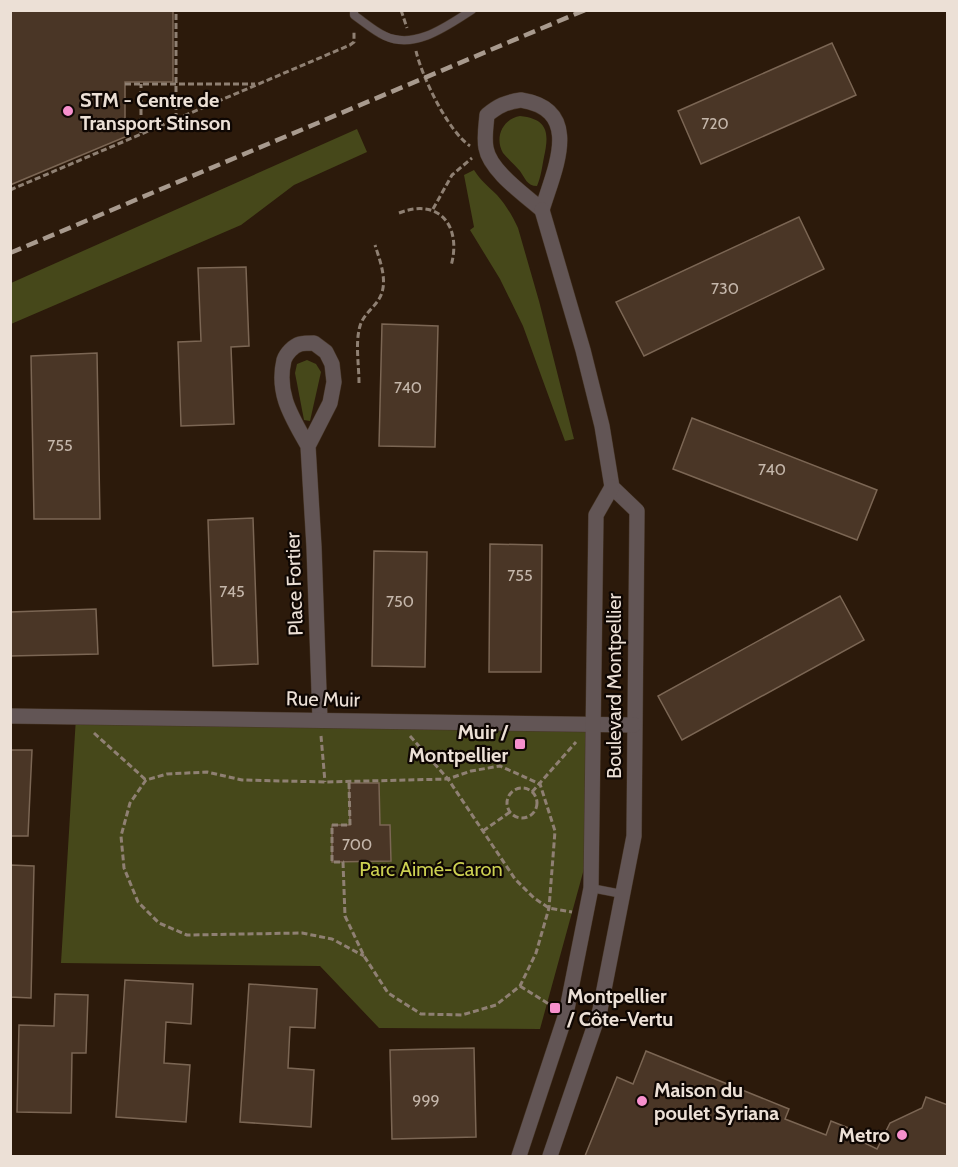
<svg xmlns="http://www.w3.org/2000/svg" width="958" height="1167" viewBox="0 0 958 1167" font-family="Cabin,sans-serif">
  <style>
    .green { fill: #46481a }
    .building { fill: #4a3626; stroke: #7b6654; stroke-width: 1.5 }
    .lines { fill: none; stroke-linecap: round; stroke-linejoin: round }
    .service-casing { stroke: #473627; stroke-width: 9 }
    .minor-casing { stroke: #473627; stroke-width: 16 }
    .path { stroke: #8f8073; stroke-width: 3; stroke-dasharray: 6 3; stroke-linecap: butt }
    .service { stroke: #625555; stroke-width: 8 }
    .minor { stroke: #625555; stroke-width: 15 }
    .rail { stroke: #a89a8e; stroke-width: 4.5; stroke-dasharray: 12 6; stroke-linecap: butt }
    .poi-dot { fill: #f790cd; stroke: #0f0703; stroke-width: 2 }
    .labels { text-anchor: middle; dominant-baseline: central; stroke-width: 4.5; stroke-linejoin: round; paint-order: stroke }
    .number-label { font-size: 16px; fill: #c4b6aa }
    .poi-label { font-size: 20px; font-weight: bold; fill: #ece0d6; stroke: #0f0703; text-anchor: start }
    .street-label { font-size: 20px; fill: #ece0d6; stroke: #0f0703 }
    .park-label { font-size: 20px; fill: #ccd051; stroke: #0f0703 }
  </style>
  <rect width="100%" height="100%" fill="#2c1a0b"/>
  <!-- green -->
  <g class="green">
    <path d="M520,116C549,119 549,134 544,157C542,167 541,177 537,186C527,186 525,178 520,171C515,165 508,159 503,153C494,137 503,119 520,116Z"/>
    <polygon points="357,129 367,152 294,185 241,225 11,324 11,283"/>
    <path d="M474,170C480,180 489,187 497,195C506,205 513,217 518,228L539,301L574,439L565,441L523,326L500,279L470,230L474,227L464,175Z"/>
    <polygon points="307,360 316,364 321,372 310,421 304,420 295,373 297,364"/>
    <polygon points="76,717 592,723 593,836 540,1029 379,1028 320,966 61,963"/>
  </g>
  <!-- building -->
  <g class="building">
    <polygon points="10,10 173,10 173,82 125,82 125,137 10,185"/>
    <polygon points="832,43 856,95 701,164 678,111"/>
    <polygon points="799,217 824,269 644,356 616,302"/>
    <polygon points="246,267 249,346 231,347 234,424 181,426 178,342 201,341 198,268"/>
    <polygon points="382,324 438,326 435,447 379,446"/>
    <polygon points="97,353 100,519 34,519 31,356"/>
    <polygon points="692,418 877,490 857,540 673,469"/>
    <polygon points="253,518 258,664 213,666 208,520"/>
    <polygon points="490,544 542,545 541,672 489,672"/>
    <polygon points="374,551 427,552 425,667 372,666"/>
    <polygon points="840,596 864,640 682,740 658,696"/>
    <polygon points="96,609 98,654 10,656 10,612"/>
    <polygon points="10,750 32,750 28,836 10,836"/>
    <polygon points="349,783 379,783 380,825 390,825 391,861 332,862 332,825 350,825"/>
    <polygon points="10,865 34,866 31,998 10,997"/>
    <polygon points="125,980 193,984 191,1024 166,1022 164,1063 190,1065 186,1122 116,1117"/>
    <polygon points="249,984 317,989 315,1028 290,1027 288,1068 314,1070 311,1127 240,1122"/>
    <polygon points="55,994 88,995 86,1053 72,1053 71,1113 17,1112 19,1025 54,1026"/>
    <polygon points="474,1048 476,1137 392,1139 390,1050"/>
    <polygon points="646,1051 789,1109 785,1119 826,1135 831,1121 851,1129 848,1135 877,1149 890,1123 922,1108 926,1097 948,1105 948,1156 585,1156 617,1077 633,1084"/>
  </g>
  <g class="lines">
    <!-- service casing -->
    <g class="service-casing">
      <g id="service">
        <path d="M354,10V15C364,22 374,31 385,36C415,50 447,26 472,10"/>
        <polyline points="591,888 622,894"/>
      </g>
    </g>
    <!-- minor casing -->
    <g class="minor-casing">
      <g id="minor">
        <path d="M521,100C584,110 554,170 542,210C525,195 490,171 486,148C484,138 486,126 487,115C498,106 506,102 521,100Z"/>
        <polyline points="542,210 583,350 602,426 612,487 637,511 634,836 600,1010 550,1156"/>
        <path d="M308,446C292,417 276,394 284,360C286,354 293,346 300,344C304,343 310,343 314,343L326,352L332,364L334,382L330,403L308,446L314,547L320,720"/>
        <polyline points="10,716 634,725"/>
        <polyline points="519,1156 566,1014 591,888 596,515 612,487"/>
      </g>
    </g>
    <!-- path -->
    <g class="path">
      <polyline points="401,10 407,28"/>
      <path d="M416,51C422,77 448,131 470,146"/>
      <polyline points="125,84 255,84"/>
      <polyline points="176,119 176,10"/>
      <polyline points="141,133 141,84"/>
      <polyline points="10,190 350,45 354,42 354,31"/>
      <polyline points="433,209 452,175 472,158"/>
      <path d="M399,213C440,197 462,227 451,266"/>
      <path d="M359,383C359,365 355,343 360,326C363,315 373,309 379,299C389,283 380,261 375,245"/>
      <polyline points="94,733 146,780"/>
      <polyline points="321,736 325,782"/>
      <polyline points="410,736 448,779 515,879 534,898 549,908 572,912"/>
      <polyline points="349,783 350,825 332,825 332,862 343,862 345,916 364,956 388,993 421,1014 462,1015 496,1005 520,986 536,953 549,908 555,831 540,784 500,766 471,771 448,779 325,782 242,780 207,772 167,774 146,780 130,803 121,836 124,868 138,902 159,923 187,935 302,933 332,939 364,956"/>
      <circle cx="522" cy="803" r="15"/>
      <polyline points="532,792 576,742"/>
      <polyline points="483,831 510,812"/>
      <polyline points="520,986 552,1006"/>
    </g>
    <!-- service -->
    <use href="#service" class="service"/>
    <!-- minor -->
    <use href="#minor" class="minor"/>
    <!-- rail -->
    <polyline class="rail" points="10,253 585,10"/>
  </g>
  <!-- markers -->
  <g class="poi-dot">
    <circle cx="68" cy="111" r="6"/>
    <rect x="514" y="738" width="12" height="12" rx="3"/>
    <rect x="549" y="1002" width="12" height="12" rx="3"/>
    <circle cx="642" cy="1101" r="6"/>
    <circle cx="902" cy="1135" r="6"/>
  </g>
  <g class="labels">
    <!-- number labels -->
    <g class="number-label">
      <text x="715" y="123">720</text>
      <text x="725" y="288">730</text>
      <text x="408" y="387">740</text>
      <text x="60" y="445">755</text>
      <text x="772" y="469">740</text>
      <text x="520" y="575">755</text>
      <text x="232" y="591">745</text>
      <text x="400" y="601">750</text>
      <text x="357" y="844">700</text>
      <text x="426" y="1100">999</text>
    </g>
    <!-- poi labels -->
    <g class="poi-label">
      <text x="80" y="100">STM - Centre de<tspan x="80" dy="23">Transport Stinson</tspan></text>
      <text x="508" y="732" text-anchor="end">Muir /<tspan x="508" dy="23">Montpellier</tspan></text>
      <text x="567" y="996">Montpellier<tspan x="567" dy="23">/ Côte-Vertu</tspan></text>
      <text x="654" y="1090">Maison du<tspan x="654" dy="23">poulet Syriana</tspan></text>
      <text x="890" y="1135" text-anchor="end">Metro</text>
    </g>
    <!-- street labels -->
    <g class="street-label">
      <text transform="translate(294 584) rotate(-92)">Place Fortier</text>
      <text transform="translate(614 686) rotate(-90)">Boulevard Montpellier</text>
      <text transform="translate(323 699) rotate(1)">Rue Muir</text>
    </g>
    <!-- park labels -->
    <g class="park-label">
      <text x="431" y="869">Parc Aimé-Caron</text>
    </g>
  </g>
  <!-- border -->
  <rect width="958" height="1167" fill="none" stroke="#ece0d6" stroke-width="24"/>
</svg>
